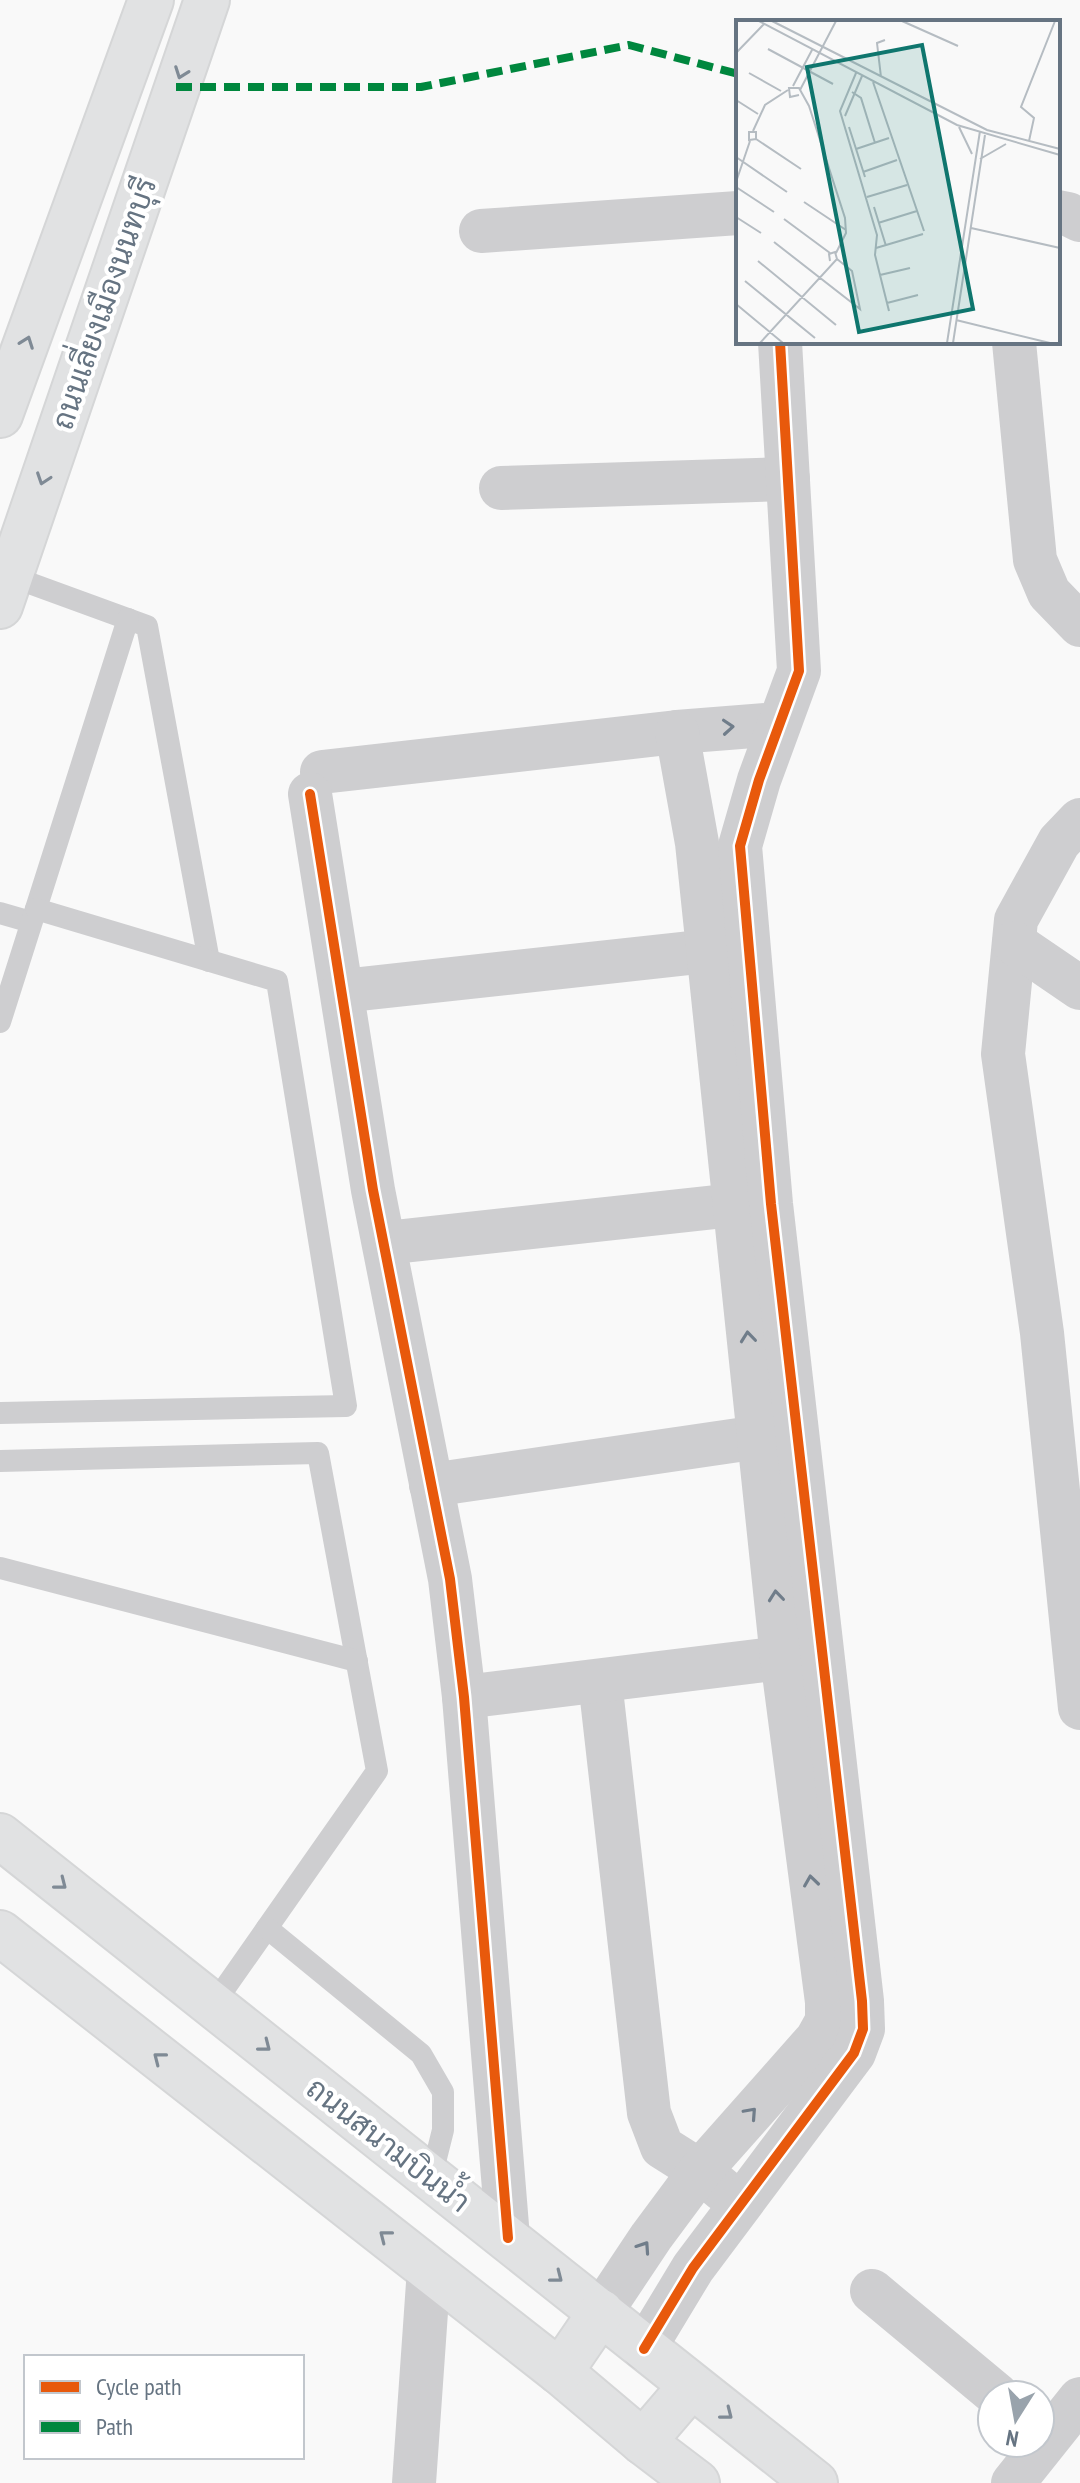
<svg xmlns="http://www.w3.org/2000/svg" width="1080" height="2483" viewBox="0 0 1080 2483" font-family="'PT Sans Narrow',Sarabun,sans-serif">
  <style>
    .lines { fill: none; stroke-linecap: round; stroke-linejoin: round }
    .secondary-casing { stroke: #d5d6d7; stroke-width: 48 }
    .service { stroke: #ceced0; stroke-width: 22 }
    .minor { stroke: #ceced0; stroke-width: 44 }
    .secondary { stroke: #e1e2e3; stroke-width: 44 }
    .quiet { stroke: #00873e; stroke-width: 8; stroke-dasharray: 16 8; stroke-linecap: butt }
    .cycleway-casing { stroke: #fff; stroke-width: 15 }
    .cycleway { stroke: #e8590c; stroke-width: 10 }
    .oneway { stroke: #7f8a95 }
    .oneway2 { stroke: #707d8a }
    .labels { text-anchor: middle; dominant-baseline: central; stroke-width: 8; stroke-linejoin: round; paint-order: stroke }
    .street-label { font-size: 30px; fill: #667482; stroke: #fff }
    .inset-road { fill: none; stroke: #b5bcc2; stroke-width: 2 }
    .view { fill: #0f766e; fill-opacity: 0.15; stroke: #0f766e; stroke-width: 4 }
    .inset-edge { fill: none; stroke: #667482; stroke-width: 4 }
  </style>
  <rect width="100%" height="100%" fill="#f9f9f9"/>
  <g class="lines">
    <!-- secondary casing -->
    <g class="secondary-casing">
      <g id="secondary">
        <polyline points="0,415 151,0"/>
        <polyline points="0,606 207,0"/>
        <polyline points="0,1836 815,2483"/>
        <polyline points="0,1933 560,2372 643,2442 697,2483"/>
        <polyline points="560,2372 601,2312"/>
        <polyline points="643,2442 691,2386"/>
      </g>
    </g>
    <!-- service -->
    <g class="service">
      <polyline points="10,576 147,626 209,961"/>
      <polyline points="0,913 31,922"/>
      <polyline points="0,1022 128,619"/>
      <polyline points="0,1413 346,1406 277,981 36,909"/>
      <polyline points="0,1461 318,1453 377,1771 213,2005"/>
      <polyline points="0,1568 357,1661"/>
      <polyline points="267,1928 421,2054 443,2092 443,2130 431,2178"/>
    </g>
    <!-- minor -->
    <g class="minor">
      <polyline points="1058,212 1068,214 1080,220"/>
      <polyline points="481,231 738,213"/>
      <polyline points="1014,342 1035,560 1049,593 1080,625"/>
      <polyline points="501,488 788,479"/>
      <polyline points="322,772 677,732 779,724"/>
      <polyline points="310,794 373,1190 450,1579 464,1697 508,2238"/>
      <polyline points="1080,820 1059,842 1016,920 1003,1054 1042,1333 1080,1708"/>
      <polyline points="1014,943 1080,988"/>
      <polyline points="342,991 708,951"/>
      <polyline points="385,1243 734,1205 764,1204"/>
      <polyline points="431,1485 759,1437"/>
      <polyline points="600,1681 649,2113 662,2147 700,2171 723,2190"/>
      <polyline points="464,1697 782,1658"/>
      <polyline points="872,2291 997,2395"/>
      <polyline points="601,2312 651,2237 700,2171 817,2039 827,2021 827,2002 782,1658 697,843 677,732"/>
      <polyline points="644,2349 693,2268 854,2053 863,2029 862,2001 771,1204 740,846 759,780 799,671 780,342"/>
      <polyline points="414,2483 429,2269"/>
      <polyline points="1013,2483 1080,2399"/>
    </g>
    <!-- secondary -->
    <use href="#secondary" class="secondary"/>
    <!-- quiet -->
    <polyline class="quiet" points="176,87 421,87 629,45 738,74"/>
    <!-- cycleway casing -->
    <g class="cycleway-casing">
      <g id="cycleway">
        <polyline points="310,794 373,1190 450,1579 464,1697 508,2238"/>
        <polyline points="644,2349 693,2268 854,2053 863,2029 862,2001 771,1204 740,846 759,780 799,671 780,342"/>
      </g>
    </g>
    <!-- cycleway -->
    <use href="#cycleway" class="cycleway"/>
  </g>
  <!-- one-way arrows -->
  <defs><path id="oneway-chevron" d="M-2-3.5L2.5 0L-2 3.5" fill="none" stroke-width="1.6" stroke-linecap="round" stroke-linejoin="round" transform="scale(2)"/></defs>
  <g class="oneway">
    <use href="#oneway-chevron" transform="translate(181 73) rotate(110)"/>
    <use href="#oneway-chevron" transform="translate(27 342) rotate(-70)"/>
    <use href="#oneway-chevron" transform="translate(43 479) rotate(109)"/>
    <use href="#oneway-chevron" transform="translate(61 1884) rotate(38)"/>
    <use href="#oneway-chevron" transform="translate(265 2046) rotate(38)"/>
    <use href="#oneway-chevron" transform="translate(159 2058) rotate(-142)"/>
    <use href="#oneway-chevron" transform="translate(385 2236) rotate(-142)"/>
    <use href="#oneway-chevron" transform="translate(557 2277) rotate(38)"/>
    <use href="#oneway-chevron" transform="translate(727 2414) rotate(38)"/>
  </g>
  <g class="oneway2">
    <use href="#oneway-chevron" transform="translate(728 727) rotate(-4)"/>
    <use href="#oneway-chevron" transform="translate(748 1337) rotate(-96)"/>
    <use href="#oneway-chevron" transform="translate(776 1596) rotate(-96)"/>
    <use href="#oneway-chevron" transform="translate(811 1881) rotate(-98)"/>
    <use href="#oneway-chevron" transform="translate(751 2113) rotate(-48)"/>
    <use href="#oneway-chevron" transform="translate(644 2247) rotate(-56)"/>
  </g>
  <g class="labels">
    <!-- street labels -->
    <g class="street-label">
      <text transform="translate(103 303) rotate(-71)">ถนนเลี่ยงเมืองนนทบุรี</text>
      <text transform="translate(389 2144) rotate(38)">ถนนสนามบินน้ำ</text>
    </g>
  </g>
  <!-- overview -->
  <g transform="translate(736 20)">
    <rect width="324" height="324" fill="#f9f9f9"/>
    <path class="inset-road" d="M23,1L221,105L324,135M36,1L251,110L324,129M166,1L222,26M32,29L97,64M0,33L28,4M13,53L45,71M120,53L104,91L141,215L139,235L153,291M145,57L141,23L149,20M137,62L188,211M57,66L76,30M64,70L100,1M116,72L125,78L139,123M63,75L54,77L53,68H63L73,86L109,198L110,213L100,233M0,80L22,94M109,96L126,56M113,107L129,157M223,107L236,134M17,111L29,85L52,70M20,119V112H13V120L20,119L65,149M293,121L298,98L285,87L319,1M120,129L153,118M0,137L51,172M244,139L270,124M127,152L161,140M0,162L14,121M0,167L38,192M131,177L171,165M68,182L110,210M138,187L150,226M0,197L25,213M48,199L94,233M142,203L181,191M235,208L324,228M38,222L124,289L116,251L101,239M140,228L187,214M22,241L100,305M144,255L174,248M9,261L79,318M151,283L182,275M0,284L47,323M220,300L314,323M24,323L101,239L99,232L93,234L94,241M211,323L244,111M217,323L249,115"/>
    <path class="view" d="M186,25L237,289L123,312L71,47Z"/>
    <rect width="324" height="324" class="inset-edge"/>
  </g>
  <!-- legend -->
  <rect x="24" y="2355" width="280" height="104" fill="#ffffff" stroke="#c2c7cd" stroke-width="2"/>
  <rect x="40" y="2381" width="40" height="12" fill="#e8590c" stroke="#c2c7cd" stroke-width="2"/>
  <text x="96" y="2395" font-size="24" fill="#667482">Cycle path</text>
  <rect x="40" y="2421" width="40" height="12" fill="#00873e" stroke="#c2c7cd" stroke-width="2"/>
  <text x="96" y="2435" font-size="24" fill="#667482">Path</text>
  <!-- north arrow -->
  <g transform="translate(1016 2419) rotate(191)"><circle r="38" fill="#ffffff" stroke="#c2c7cd" stroke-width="2"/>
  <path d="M0-6L14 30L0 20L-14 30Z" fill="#99a3ac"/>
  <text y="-12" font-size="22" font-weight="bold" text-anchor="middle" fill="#667482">N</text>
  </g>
</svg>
